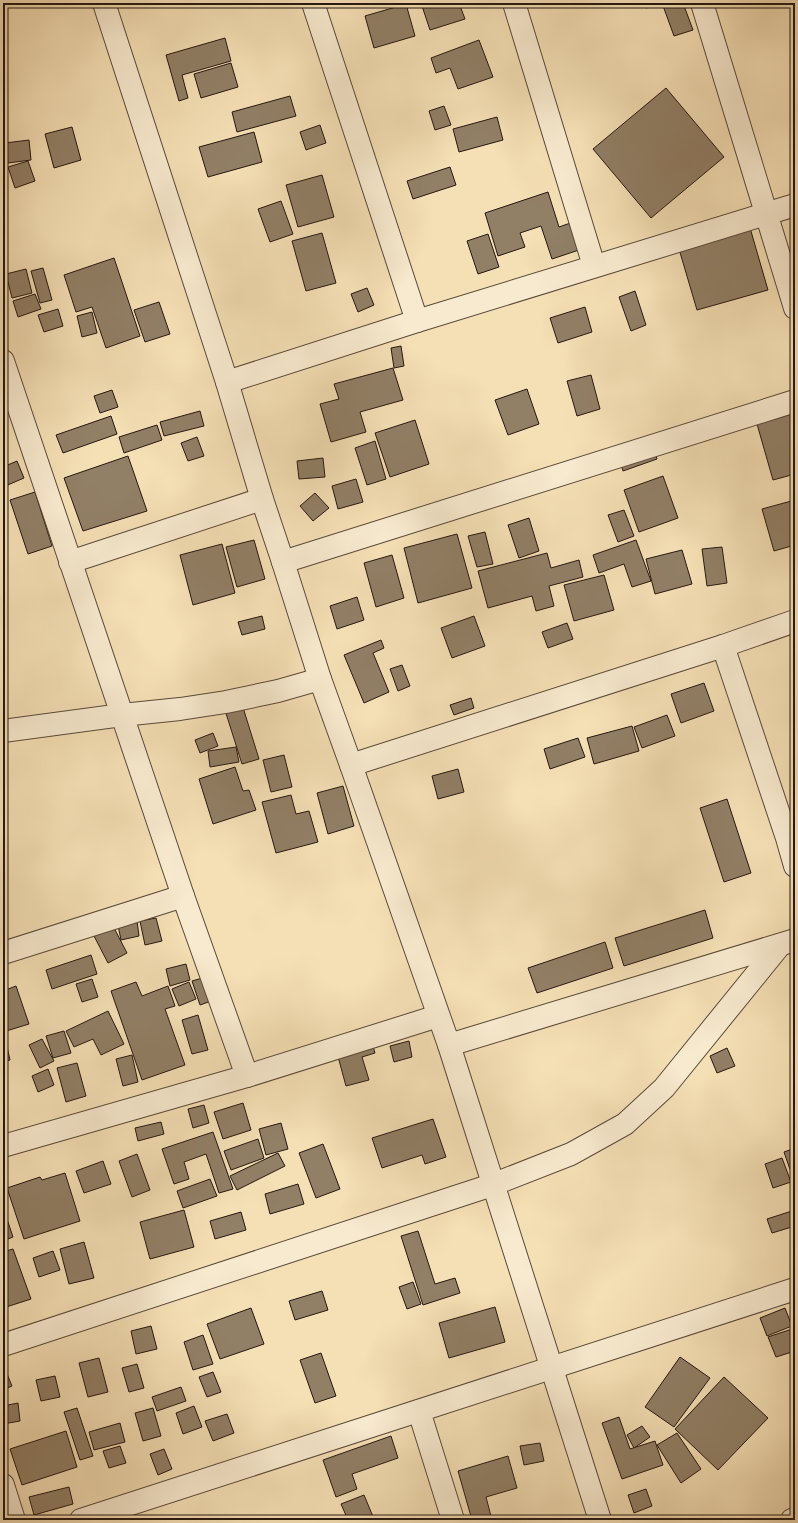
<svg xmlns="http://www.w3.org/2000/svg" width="798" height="1523" viewBox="0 0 798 1523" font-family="'Gentium Book Plus',serif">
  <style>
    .building { fill: #917f66; stroke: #251711 }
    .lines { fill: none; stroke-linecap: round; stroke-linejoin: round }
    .street-casing { stroke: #59493a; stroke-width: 24 }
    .street { stroke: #f8eacf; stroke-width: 22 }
  </style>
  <rect width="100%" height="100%" fill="#f5dfb5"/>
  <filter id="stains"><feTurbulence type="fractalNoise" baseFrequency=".005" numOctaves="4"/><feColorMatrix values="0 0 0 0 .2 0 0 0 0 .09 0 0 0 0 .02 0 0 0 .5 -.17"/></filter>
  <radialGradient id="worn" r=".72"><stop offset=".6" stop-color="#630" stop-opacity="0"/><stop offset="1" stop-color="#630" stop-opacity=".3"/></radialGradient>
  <!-- building -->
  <g class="building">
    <polygon points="421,3 459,3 465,19 430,30"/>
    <polygon points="645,3 661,3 646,8"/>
    <polygon points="662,3 683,3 693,30 674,36"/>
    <polygon points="406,4 415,36 374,48 365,16"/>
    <polygon points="225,38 231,61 182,75 188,98 179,101 166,55"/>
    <polygon points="479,40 493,77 458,89 450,68 436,73 431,58"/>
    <polygon points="231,63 238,87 201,98 194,74"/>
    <polygon points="666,88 724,157 651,218 593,149"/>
    <polygon points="290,96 296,116 237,132 232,112"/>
    <polygon points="444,106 451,125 435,130 429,111"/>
    <polygon points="497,117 503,140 459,152 453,129"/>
    <polygon points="320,125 326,143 306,150 300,132"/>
    <polygon points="72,127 81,160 54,168 45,134"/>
    <polygon points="254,132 262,162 208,177 199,147"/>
    <polygon points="29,140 31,160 8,163 5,143"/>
    <polygon points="28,161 35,181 15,188 8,167"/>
    <polygon points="450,167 456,185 413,199 407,181"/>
    <polygon points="322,175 334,217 298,227 286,185"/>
    <polygon points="548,192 559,227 576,221 585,248 552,259 541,226 520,233 525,247 498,256 485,213"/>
    <polygon points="281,201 293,234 270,242 258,209"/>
    <polygon points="746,214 768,290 697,310 679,249"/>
    <polygon points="322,233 336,283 306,291 292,241"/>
    <polygon points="488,234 499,267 478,274 467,241"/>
    <polygon points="114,258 140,336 106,348 92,307 76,312 64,275"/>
    <polygon points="43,268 52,300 40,303 31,271"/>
    <polygon points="26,269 32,293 12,298 6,274"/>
    <polygon points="367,288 374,305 358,312 351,294"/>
    <polygon points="635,291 646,325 631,331 619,297"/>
    <polygon points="35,294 41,309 18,317 13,301"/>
    <polygon points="159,302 170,334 145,342 134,310"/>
    <polygon points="585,307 592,332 558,343 550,318"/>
    <polygon points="58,309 63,326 44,332 38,315"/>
    <polygon points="92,312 97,333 82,337 77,316"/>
    <polygon points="401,346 404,366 394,368 391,348"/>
    <polygon points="393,368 403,400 360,412 366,432 331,442 320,404 339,399 334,384"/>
    <polygon points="591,375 600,409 577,416 567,381"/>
    <polygon points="527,389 539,424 508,435 495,400"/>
    <polygon points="112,390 118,407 100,413 94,396"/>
    <polygon points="200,411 204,426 164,436 160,422"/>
    <polygon points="795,413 795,474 773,480 757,424"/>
    <polygon points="111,416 117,434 63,453 56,435"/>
    <polygon points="415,420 429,464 390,477 375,433"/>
    <polygon points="157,425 162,440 124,453 119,437"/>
    <polygon points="197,437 204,456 188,461 181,443"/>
    <polygon points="375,441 386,479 367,485 355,448"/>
    <polygon points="652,444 657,459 623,471 618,455"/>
    <polygon points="128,456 147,511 83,531 64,478"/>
    <polygon points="323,458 325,477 299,479 297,461"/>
    <polygon points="17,461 24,478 3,487 3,467"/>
    <polygon points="663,476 678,518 639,532 624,490"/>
    <polygon points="356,479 363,502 338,509 332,486"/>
    <polygon points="35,492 52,546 28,554 10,500"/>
    <polygon points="315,493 329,508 313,521 300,506"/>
    <polygon points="795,500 795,545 774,551 762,509"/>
    <polygon points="624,510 634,536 618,542 608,515"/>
    <polygon points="529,518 539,551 519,558 508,525"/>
    <polygon points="485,532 493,564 477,567 468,536"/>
    <polygon points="457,534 472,588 418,603 404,548"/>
    <polygon points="254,540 265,579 237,587 226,547"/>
    <polygon points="636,540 651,581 632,587 624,564 599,573 593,555"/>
    <polygon points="222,544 235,593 193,605 180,555"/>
    <polygon points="722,547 727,583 707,586 702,549"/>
    <polygon points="682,550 692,584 655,594 646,559"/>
    <polygon points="547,553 551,568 579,560 583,577 549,586 554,606 536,611 532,596 488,608 478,571"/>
    <polygon points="392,555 404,598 376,607 364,563"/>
    <polygon points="604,575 614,610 574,621 564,585"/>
    <polygon points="357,597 364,620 337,629 330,606"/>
    <polygon points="262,616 265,629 242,635 238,622"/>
    <polygon points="474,616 485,646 452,658 441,628"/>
    <polygon points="567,623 573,639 548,648 542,632"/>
    <polygon points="381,640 384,648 373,653 389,692 364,703 344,655"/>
    <polygon points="402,665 410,686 398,691 390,669"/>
    <polygon points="704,683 714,711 681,723 671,694"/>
    <polygon points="471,698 474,708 454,715 450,705"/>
    <polygon points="241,701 259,759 242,764 224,707"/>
    <polygon points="667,715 675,736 642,748 634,727"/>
    <polygon points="632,726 639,751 594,764 587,738"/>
    <polygon points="213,733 218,746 200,753 195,740"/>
    <polygon points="578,738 585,757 550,769 544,749"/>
    <polygon points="236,747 239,762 210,767 208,751"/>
    <polygon points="284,755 292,787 271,792 263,760"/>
    <polygon points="235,767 243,791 249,790 256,810 213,824 199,779"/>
    <polygon points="458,769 464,792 438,799 432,776"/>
    <polygon points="343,786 354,826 328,834 317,793"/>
    <polygon points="291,795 296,814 309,811 318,842 276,853 262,802"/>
    <polygon points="727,799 751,873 724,882 700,808"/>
    <polygon points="705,910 713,938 624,966 615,938"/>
    <polygon points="156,918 162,941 145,945 140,921"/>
    <polygon points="137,921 139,936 121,940 118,925"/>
    <polygon points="113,926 127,953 108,963 94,936"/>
    <polygon points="605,942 613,968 537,993 528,968"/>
    <polygon points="91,955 97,974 52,989 46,970"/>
    <polygon points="186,964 190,980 170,986 166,969"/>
    <polygon points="206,977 214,1000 200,1005 192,981"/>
    <polygon points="92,979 98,997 82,1002 76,984"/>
    <polygon points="136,982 142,996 168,986 175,1006 165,1009 185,1065 142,1080 111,991"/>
    <polygon points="189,982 196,999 179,1006 172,989"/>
    <polygon points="16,986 29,1024 3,1032 3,991"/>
    <polygon points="108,1011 124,1044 101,1055 93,1039 74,1047 66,1031"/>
    <polygon points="198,1015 208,1050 192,1054 182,1020"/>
    <polygon points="64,1031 71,1053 53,1058 46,1036"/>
    <polygon points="369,1033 375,1053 362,1057 369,1080 346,1086 334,1042"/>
    <polygon points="42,1039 54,1061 40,1068 29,1045"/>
    <polygon points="409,1041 412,1057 394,1062 390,1046"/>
    <polygon points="6,1042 10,1060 3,1062 3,1043"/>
    <polygon points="727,1048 735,1066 717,1073 710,1056"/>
    <polygon points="132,1055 138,1082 123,1086 116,1059"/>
    <polygon points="77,1063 86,1096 66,1102 57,1068"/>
    <polygon points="48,1069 54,1085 38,1092 32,1076"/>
    <polygon points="243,1103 251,1130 223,1139 214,1112"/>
    <polygon points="204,1105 209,1123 193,1128 188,1109"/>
    <polygon points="433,1119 446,1157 425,1164 422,1155 382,1168 372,1138"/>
    <polygon points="161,1122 164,1134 138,1141 135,1128"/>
    <polygon points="281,1123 288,1149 266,1155 259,1129"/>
    <polygon points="213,1132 233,1189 219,1193 206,1154 184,1162 189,1179 174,1184 162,1149"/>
    <polygon points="258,1139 264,1158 231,1170 224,1151"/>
    <polygon points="323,1144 340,1189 316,1198 299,1153"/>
    <polygon points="795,1148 795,1181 794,1181 784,1152"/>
    <polygon points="278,1153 285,1166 237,1190 230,1176"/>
    <polygon points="137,1154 150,1190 132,1197 119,1161"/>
    <polygon points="782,1158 791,1182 773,1188 765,1164"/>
    <polygon points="103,1161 111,1184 84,1193 76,1171"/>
    <polygon points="65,1173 80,1221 24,1239 7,1188 40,1177 42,1180"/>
    <polygon points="210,1179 217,1196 183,1208 177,1191"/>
    <polygon points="298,1184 304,1204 270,1214 265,1194"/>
    <polygon points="3,1207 13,1237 3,1241"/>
    <polygon points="184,1210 194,1247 150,1259 140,1222"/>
    <polygon points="795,1210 795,1226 772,1233 767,1219"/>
    <polygon points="241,1212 246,1230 215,1239 210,1221"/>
    <polygon points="418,1231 435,1284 455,1278 460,1293 423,1305 401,1236"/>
    <polygon points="84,1242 94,1278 69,1284 60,1249"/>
    <polygon points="13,1249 31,1299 3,1308 3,1252"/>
    <polygon points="53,1251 60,1270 39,1277 33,1258"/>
    <polygon points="413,1282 421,1304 407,1309 399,1287"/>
    <polygon points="322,1291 328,1310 295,1320 289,1301"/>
    <polygon points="495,1307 505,1342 449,1358 439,1323"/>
    <polygon points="251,1308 264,1344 220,1359 207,1324"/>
    <polygon points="785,1308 792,1326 767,1336 760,1318"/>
    <polygon points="151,1326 157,1349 136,1354 131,1331"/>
    <polygon points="795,1328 795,1351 776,1357 768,1337"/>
    <polygon points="203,1335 213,1364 193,1370 184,1342"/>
    <polygon points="321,1353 336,1396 315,1403 300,1360"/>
    <polygon points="680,1357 710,1378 674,1427 645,1407"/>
    <polygon points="99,1358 108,1392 88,1397 79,1363"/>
    <polygon points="137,1364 144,1388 129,1392 122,1368"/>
    <polygon points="5,1369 12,1386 3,1390 3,1370"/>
    <polygon points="213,1372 221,1392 207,1397 199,1377"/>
    <polygon points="55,1376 60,1397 41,1401 36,1380"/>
    <polygon points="724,1377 768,1418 718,1470 675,1429"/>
    <polygon points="181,1387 186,1401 157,1411 152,1397"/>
    <polygon points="18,1403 20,1421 3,1424 3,1406"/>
    <polygon points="194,1406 202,1427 183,1434 176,1413"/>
    <polygon points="77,1408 93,1456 80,1460 64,1412"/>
    <polygon points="153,1408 161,1436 143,1441 135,1413"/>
    <polygon points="227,1414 234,1433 213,1441 205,1421"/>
    <polygon points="619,1417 630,1449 655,1441 663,1465 622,1479 602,1423"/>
    <polygon points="120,1423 125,1442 94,1450 89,1432"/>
    <polygon points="642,1426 650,1437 634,1448 627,1435"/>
    <polygon points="66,1431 77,1467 22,1485 10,1449"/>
    <polygon points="677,1433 701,1469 681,1483 657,1445"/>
    <polygon points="391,1436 398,1458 352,1474 357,1489 336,1497 323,1460"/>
    <polygon points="540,1443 544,1461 524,1465 520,1446"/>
    <polygon points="120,1446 126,1463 109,1468 103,1451"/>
    <polygon points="164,1449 172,1469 158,1475 150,1454"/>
    <polygon points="508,1456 517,1488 486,1497 492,1520 472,1520 458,1471"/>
    <polygon points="69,1487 73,1504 34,1515 29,1497"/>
    <polygon points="646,1489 652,1506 634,1513 628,1495"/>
    <polygon points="364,1495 374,1519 348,1520 341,1504"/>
    <polygon points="239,1517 240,1520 229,1520"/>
  </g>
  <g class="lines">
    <!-- street casing -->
    <g class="street-casing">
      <g id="street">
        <polyline points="104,3 227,382 262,499 283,562 320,679 351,765 449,1045 600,1520"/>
        <polyline points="313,3 417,321"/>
        <polyline points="514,3 594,266"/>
        <polyline points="702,3 795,308"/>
        <polyline points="3,361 183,896 247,1076"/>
        <polyline points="227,382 417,321 795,205"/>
        <polyline points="70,562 262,499"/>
        <polyline points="283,562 795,401"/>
        <polyline points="723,646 787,838 795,866"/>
        <polyline points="3,731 122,715 180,709 226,702 278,691 320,679"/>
        <polyline points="351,765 723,646 795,621"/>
        <polyline points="3,953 183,896"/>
        <polyline points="449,1045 795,940"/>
        <polyline points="3,1146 247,1076 438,1016"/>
        <polyline points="3,1345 492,1185 571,1154 625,1124 664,1088 780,945"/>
        <polyline points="419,1411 453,1520"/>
        <polyline points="3,1485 14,1520"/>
        <polyline points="81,1520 795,1289"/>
        <polyline points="792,1520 795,1519"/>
      </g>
    </g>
    <!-- street -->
    <use href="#street" class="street"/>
  </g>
  <!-- margin -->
  <rect width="798" height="1523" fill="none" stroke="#f5dfb5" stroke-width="16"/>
  <rect x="4" y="4" width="790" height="1515" fill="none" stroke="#251711" stroke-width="2"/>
  <rect x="8" y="8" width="782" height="1507" fill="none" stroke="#251711"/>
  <rect width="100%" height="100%" filter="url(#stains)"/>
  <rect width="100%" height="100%" fill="url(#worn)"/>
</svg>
